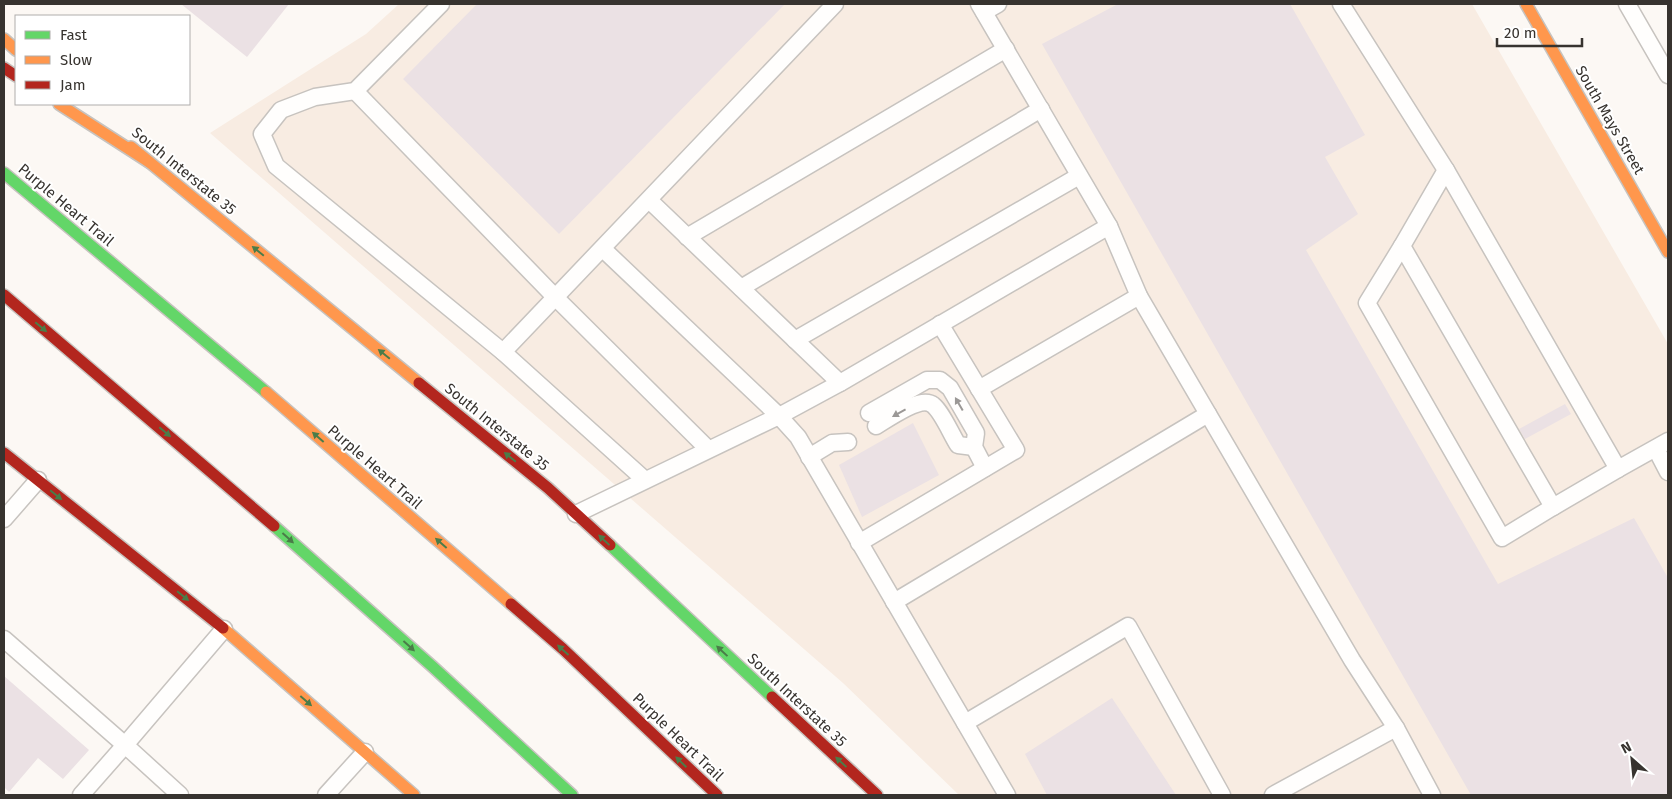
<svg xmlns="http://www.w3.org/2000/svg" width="1672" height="799" viewBox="0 0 1672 799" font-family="'Fira Sans',sans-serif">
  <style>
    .built { fill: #f8ece2 }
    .building { fill: #ebe1e4 }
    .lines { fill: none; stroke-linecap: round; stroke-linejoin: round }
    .lane-casing { stroke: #c7c3bf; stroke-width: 19 }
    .fast-casing { stroke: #c7c3bf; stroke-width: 14 }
    .slow-casing { stroke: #c7c3bf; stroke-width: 14 }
    .jam-casing { stroke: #c7c3bf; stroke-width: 14 }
    .lane { stroke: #fffefd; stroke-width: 16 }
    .fast { stroke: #63d668; stroke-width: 11 }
    .slow { stroke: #ff974d; stroke-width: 11 }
    .jam { stroke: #b3261e; stroke-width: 11 }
    .oneway { fill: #4b7c49 }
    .oneway2 { fill: #9b9896 }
    .labels { text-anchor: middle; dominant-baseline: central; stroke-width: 4; stroke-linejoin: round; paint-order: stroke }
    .street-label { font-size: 15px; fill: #37332f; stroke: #fff }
  </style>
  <rect width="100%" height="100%" fill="#fcf8f4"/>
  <!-- built -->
  <polygon class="built" points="399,4 1472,4 1668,344 1668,795 959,795 843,683 210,133 366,34"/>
  <!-- building -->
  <g class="building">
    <polygon points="181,4 289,4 247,57"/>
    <polygon points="477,4 785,4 559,234 403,79"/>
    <polygon points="1118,4 1290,4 1365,135 1325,157 1358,214 1306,250 1498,584 1634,518 1668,578 1668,795 1471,795 1042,44"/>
    <polygon points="1565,404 1571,414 1525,439 1519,429"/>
    <polygon points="913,423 939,475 862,517 839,465"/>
    <polygon points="4,676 89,750 63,779 38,758 9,792 4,787"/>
    <polygon points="1112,698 1176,795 1047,795 1025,754"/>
  </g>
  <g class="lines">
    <!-- lane casing -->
    <g class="lane-casing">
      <g id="lane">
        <polyline points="441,4 355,91 315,97 281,110 262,134 276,166 503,352 645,480"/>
        <polyline points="979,4 1109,226 1139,296 1352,660 1396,728 1432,795"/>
        <polyline points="1341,4 1446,170 1618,469 1668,441"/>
        <polyline points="1627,4 1668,75"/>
        <polyline points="984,12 998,4"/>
        <polyline points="355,91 556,298 708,449"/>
        <polyline points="1446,170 1402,246 1553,507 1618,469"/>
        <polyline points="649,200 840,383"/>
        <polyline points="687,237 1006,49"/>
        <polyline points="1402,246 1367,303 1502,538 1553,507"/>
        <polyline points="741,288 1041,109"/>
        <polyline points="795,340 1079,176"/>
        <polyline points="503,352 835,4"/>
        <polyline points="979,389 1139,296"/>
        <polyline points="869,413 927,380 940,380 950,388 976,433 974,447 985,468"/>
        <path d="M876,426C888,419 921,395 933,405C942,412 951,434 958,445L974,447"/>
        <polyline points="1656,449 1668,472"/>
        <polyline points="809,457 832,443 848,442"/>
        <polyline points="576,514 779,416 603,249"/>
        <polyline points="4,519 38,480"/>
        <polyline points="859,543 1016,450 940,324"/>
        <polyline points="894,602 1208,414"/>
        <polyline points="4,639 125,745 224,629"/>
        <polyline points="965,723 1128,626 1222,795"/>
        <polyline points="81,795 125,745 180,795"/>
        <polyline points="326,795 365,752"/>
        <polyline points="1007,795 798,437 779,416 840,383 1109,226"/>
        <polyline points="1273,795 1396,728"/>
      </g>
    </g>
    <!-- fast casing -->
    <g class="fast-casing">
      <g id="fast">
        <polyline points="4,173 266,392"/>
        <polyline points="274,526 433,667 572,795"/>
        <polyline points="610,545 772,697"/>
      </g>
    </g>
    <!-- slow casing -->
    <g class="slow-casing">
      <g id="slow">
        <polyline points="1526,4 1668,252"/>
        <polyline points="4,39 16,50"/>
        <polyline points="59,104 149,162"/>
        <polyline points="131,147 419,383"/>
        <polyline points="266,392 511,604"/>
        <polyline points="223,628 414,795"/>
      </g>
    </g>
    <!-- jam casing -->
    <g class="jam-casing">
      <g id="jam">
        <polyline points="4,68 16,76"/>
        <polyline points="4,295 274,526"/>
        <polyline points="419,383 548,488 610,545"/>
        <polyline points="4,453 223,628"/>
        <polyline points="511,604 563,649 717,795"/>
        <polyline points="772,697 877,795"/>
      </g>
    </g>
    <!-- lane -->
    <use href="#lane" class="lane"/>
    <!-- fast -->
    <use href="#fast" class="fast"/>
    <!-- slow -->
    <use href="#slow" class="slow"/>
    <!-- jam -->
    <use href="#jam" class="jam"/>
  </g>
  <!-- one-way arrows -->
  <defs><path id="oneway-solid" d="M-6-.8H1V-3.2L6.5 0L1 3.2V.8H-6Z" transform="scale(1.25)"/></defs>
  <g class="oneway">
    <use href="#oneway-solid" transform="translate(258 251) rotate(-141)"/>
    <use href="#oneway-solid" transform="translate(41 327) rotate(40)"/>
    <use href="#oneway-solid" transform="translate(384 354) rotate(-141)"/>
    <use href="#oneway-solid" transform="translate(165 432) rotate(40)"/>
    <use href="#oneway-solid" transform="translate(318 437) rotate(-139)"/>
    <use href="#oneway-solid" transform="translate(510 457) rotate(-141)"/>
    <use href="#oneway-solid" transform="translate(56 495) rotate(39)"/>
    <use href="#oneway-solid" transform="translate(288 538) rotate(42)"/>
    <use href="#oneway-solid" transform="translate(604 540) rotate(-137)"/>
    <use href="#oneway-solid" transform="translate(441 543) rotate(-139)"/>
    <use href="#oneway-solid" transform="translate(183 596) rotate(39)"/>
    <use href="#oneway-solid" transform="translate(409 646) rotate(42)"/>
    <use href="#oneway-solid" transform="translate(563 650) rotate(-138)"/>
    <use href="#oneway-solid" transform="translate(722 651) rotate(-137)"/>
    <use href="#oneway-solid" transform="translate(306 701) rotate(41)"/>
    <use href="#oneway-solid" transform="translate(681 762) rotate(-136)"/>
    <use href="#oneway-solid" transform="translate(841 762) rotate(-137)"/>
  </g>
  <g class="oneway2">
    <use href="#oneway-solid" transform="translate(959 404) rotate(-120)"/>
    <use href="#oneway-solid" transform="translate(899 413) rotate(151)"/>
  </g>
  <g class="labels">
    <!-- street labels -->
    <g class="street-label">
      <text transform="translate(1610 120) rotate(60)">South Mays Street</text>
      <text transform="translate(184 171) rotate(39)">South Interstate 35</text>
      <text transform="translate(66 205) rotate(40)">Purple Heart Trail</text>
      <text transform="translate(497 427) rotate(39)">South Interstate 35</text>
      <text transform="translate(375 467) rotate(41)">Purple Heart Trail</text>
      <text transform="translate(797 700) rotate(43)">South Interstate 35</text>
      <text transform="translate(678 737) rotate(44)">Purple Heart Trail</text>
    </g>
  </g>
  <!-- border -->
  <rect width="1672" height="799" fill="none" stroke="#37332f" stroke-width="10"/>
  <!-- legend -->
  <rect x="15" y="15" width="175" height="90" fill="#ffffff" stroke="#afadac"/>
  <rect x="25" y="31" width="25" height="8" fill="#63d668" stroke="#afadac"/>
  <text x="60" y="40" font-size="15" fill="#37332f">Fast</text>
  <rect x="25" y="56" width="25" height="8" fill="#ff974d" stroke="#afadac"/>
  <text x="60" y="65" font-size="15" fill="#37332f">Slow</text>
  <rect x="25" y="81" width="25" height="8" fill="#b3261e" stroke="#afadac"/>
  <text x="60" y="90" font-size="15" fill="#37332f">Jam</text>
  <!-- north arrow -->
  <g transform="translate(1632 759) rotate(333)" stroke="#ffffff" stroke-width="4" paint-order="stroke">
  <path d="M0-4L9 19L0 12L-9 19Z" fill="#37332f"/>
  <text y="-8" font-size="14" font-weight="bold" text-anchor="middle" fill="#37332f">N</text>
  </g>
  <!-- scale -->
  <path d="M1497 38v8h85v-8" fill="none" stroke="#37332f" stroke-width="2.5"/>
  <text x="1504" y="38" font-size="15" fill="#37332f" stroke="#ffffff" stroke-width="4" paint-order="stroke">20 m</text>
</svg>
